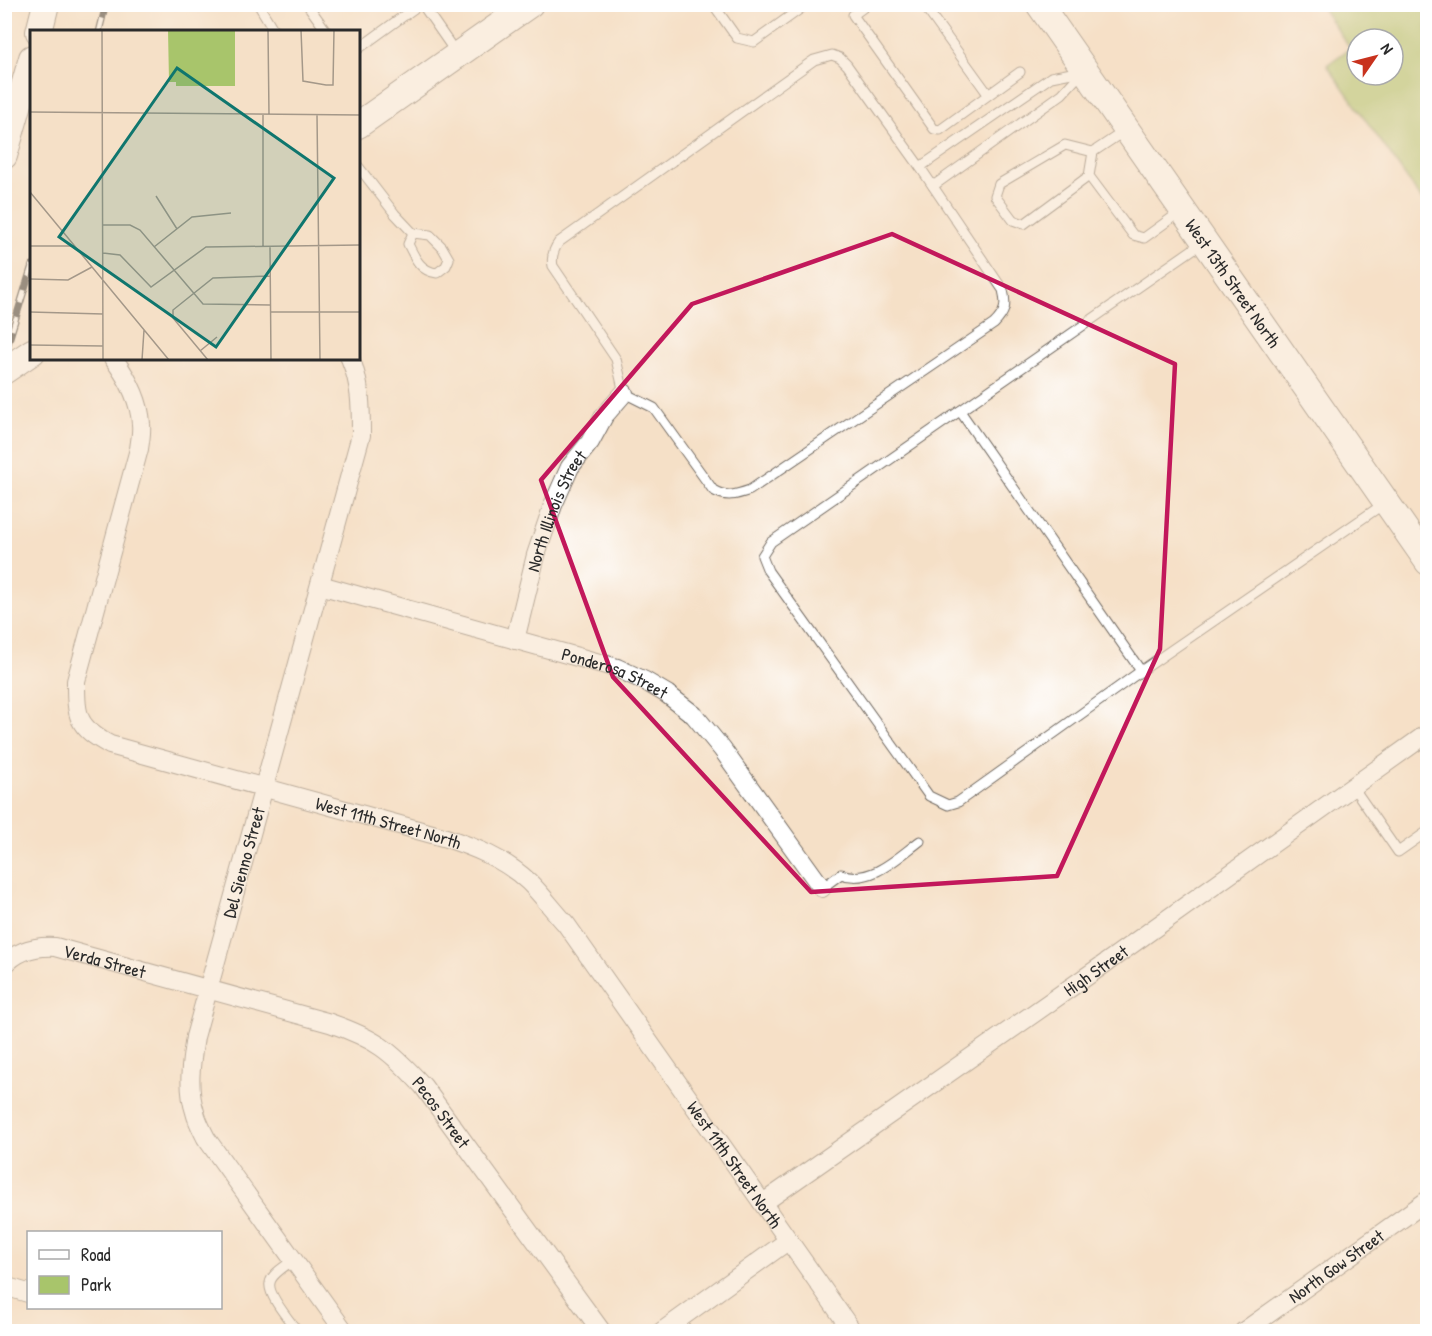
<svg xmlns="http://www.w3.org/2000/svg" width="1432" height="1336" viewBox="0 0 1432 1336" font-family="'Patrick Hand',sans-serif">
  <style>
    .green { fill: #a8c56b; stroke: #6a784b; stroke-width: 1.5; fill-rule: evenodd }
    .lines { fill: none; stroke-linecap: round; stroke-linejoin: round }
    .lane-casing { stroke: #726a62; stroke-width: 11 }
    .street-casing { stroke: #726a62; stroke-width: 20 }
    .secondary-casing { stroke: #726a62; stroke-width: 28 }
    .lane { stroke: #fff; stroke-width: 9 }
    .street { stroke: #fff; stroke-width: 18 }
    .secondary { stroke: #fff; stroke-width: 26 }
    .rail-casing { stroke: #2b2b2b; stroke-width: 7 }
    .rail { stroke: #fff; stroke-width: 4.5; stroke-dasharray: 14; stroke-linecap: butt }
    .marked { fill: none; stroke: #c2185b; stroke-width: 4.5; stroke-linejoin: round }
    .labels { text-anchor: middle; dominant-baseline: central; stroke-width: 6; stroke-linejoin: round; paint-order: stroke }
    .street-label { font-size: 18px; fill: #2b2b2b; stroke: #fff }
    .inset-road { fill: none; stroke: #a49889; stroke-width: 1.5 }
    .view { fill: #0f766e; fill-opacity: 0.15; stroke: #0f766e; stroke-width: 3 }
    .inset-edge { fill: none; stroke: #2b2b2b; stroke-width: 3 }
  </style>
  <rect width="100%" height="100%" fill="#fff"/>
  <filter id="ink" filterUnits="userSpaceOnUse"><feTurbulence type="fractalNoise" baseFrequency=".0167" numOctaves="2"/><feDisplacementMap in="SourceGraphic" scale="12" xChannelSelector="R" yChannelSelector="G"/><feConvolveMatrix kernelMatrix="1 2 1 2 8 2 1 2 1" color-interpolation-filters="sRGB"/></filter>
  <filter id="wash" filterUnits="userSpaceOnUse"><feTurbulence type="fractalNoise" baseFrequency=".008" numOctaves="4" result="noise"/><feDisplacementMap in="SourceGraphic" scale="24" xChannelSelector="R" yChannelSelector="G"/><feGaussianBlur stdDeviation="1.35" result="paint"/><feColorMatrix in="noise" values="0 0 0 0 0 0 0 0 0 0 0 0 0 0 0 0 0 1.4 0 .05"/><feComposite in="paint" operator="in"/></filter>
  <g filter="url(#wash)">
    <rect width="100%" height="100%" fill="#f5e0c7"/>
    <!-- green -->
    <path class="green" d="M1328,4L1427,5V207L1327,65L1350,48L1322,8ZM1357,39H1393V75H1357Z"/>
  </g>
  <g filter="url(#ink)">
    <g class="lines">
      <!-- lane casing -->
      <g class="lane-casing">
        <g id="lane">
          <polyline points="258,4 275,32"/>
          <polyline points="307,4 327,32"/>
          <polyline points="422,4 456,53"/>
          <polyline points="713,4 737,38 754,42 807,4"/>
          <polyline points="868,4 853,15 934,129 940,130 1020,72"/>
          <polyline points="923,4 988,94"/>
          <polyline points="358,49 420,4"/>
          <path d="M832,55L840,58L847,65L920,167L1003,290C1007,306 1005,313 994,324L750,490C736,495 726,498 713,490L654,408L624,393L616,359L553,266C551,257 553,250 559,242L814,60Z"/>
          <polyline points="1093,152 1126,130"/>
          <path d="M358,166L395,214L413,233L430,235L442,247L449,259L446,266L437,273C420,271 415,258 408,244L413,233"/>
          <polyline points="920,167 1051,77 1082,71"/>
          <polyline points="1089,176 1093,152 1065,145 999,184 995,196 1013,220 1024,224 1089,176 1133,235 1144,238 1180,212"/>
          <polyline points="933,186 1062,94 1083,71"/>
          <polyline points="1202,243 771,542 762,556 768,571 929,796 948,805 958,802 975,790 1141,671 1385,503"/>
          <polyline points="960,411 1141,671"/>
          <polyline points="1353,787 1398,852 1428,831"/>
          <path d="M822,888L841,874C871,885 897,858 920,841"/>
          <path d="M293,1260C286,1266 271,1274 270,1283C267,1295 291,1322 298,1332"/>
        </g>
      </g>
      <!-- street casing -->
      <g class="street-casing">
        <g id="street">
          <path id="s1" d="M113,358C127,377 140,401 141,424C142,432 140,441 139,449L76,681C76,717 77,727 110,745L443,837C474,847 505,859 529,882C542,895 554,911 566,924L853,1332"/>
          <path id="s2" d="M320,585L617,668L645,681L667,694L694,715L722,749L822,888"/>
          <path id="s3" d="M515,640L536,555L553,505L570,467L590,442L604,416L624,393"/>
          <path id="s4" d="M4,966C17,950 36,946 55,947L330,1023C376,1039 390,1050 423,1086L602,1332"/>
          <path id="s5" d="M763,1203L1100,967L1428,733"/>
          <polyline points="4,1286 28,1293"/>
          <path id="s6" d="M345,1332L206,1138C202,1130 197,1121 195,1112C187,1088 191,1062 195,1037L361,435C361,408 361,384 350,358"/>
          <polyline points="661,1332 789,1240"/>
          <path id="s7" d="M1243,1332L1428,1200"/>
        </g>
      </g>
      <!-- secondary casing -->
      <g class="secondary-casing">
        <g id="secondary">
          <path id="s8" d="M1039,4L1428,562"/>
          <polyline points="39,32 46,4"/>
          <polyline points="358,125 530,4"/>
          <polyline points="4,156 32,58"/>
          <polyline points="4,371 32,352"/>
        </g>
      </g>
      <!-- lane -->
      <use href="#lane" class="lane"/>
      <!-- street -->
      <use href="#street" class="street"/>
      <!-- secondary -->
      <use href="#secondary" class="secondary"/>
      <!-- rail casing -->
      <g class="rail-casing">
        <g id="rail">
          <polyline points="99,32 106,4"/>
          <polyline points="4,357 32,265"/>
        </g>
      </g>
      <!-- rail -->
      <use href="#rail" class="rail"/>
    </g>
  </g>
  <!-- marked area -->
  <path d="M0 0H1432V1336H0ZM892,234L1175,364L1160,649L1057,876L811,892L613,677L541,480L692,304Z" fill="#f5e0c7" fill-opacity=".55" fill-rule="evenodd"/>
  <path class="marked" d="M892,234L1175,364L1160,649L1057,876L811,892L613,677L541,480L692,304Z"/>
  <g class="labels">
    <!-- street labels -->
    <g class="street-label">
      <text stroke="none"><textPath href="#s8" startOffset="340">West 13th Street North</textPath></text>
      <text stroke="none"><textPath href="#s3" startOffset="136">North Illinois Street</textPath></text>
      <text stroke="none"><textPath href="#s2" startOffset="308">Ponderosa Street</textPath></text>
      <text stroke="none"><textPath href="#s1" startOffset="706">West 11th Street North</textPath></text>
      <text stroke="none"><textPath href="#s6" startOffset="524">Del Sienno Street</textPath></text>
      <text stroke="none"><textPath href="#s4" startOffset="108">Verda Street</textPath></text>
      <text stroke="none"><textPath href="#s5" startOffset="406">High Street</textPath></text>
      <text stroke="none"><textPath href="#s4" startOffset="488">Pecos Street</textPath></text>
      <text stroke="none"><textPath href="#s1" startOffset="1210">West 11th Street North</textPath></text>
      <text stroke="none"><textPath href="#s7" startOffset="114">North Gow Street</textPath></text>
    </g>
  </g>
  <!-- overview -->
  <g transform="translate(30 30)">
    <rect width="330" height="330" fill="#f5e0c7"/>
    <path d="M138,0H205V56H146V52H139Z" fill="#a8c56b"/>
    <path class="inset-road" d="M72,0L73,330M238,0L239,85M271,0L273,51L296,55H303L304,0M0,82L330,85M233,85V216M287,85L290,330M0,162L139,330M126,166L147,199M73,195H100L110,200L173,274L240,275M0,216H45M240,216L241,330M124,217L162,187L201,183M73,223L90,225L121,257L176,217L330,215M0,249L38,250L62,237M0,282L73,284M241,282H330M0,315L73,316M170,321L187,307M112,330L114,300M178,330L143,288V280L183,248L240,246"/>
    <path class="view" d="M147,38L304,148L186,317L29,207Z"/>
    <rect width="330" height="330" class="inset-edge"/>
  </g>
  <!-- margin -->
  <rect width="1432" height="1336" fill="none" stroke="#fff" stroke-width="24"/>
  <!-- legend -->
  <rect x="27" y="1231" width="195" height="78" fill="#ffffff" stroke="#aaaaaa" stroke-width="1.5"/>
  <rect x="39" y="1250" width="30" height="9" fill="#ffffff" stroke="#aaaaaa" stroke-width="1.5"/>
  <text x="81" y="1261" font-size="18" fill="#2b2b2b">Road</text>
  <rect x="39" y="1276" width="30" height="18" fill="#a8c56b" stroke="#aaaaaa" stroke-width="1.5"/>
  <text x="81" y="1291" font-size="18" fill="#2b2b2b">Park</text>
  <!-- north arrow -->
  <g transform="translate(1375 57) rotate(55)"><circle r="28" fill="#ffffff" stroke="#aaaaaa" stroke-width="1.5"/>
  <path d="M0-4.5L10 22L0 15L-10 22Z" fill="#c8321e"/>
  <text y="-9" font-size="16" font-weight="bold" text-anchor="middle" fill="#2b2b2b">N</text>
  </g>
</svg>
